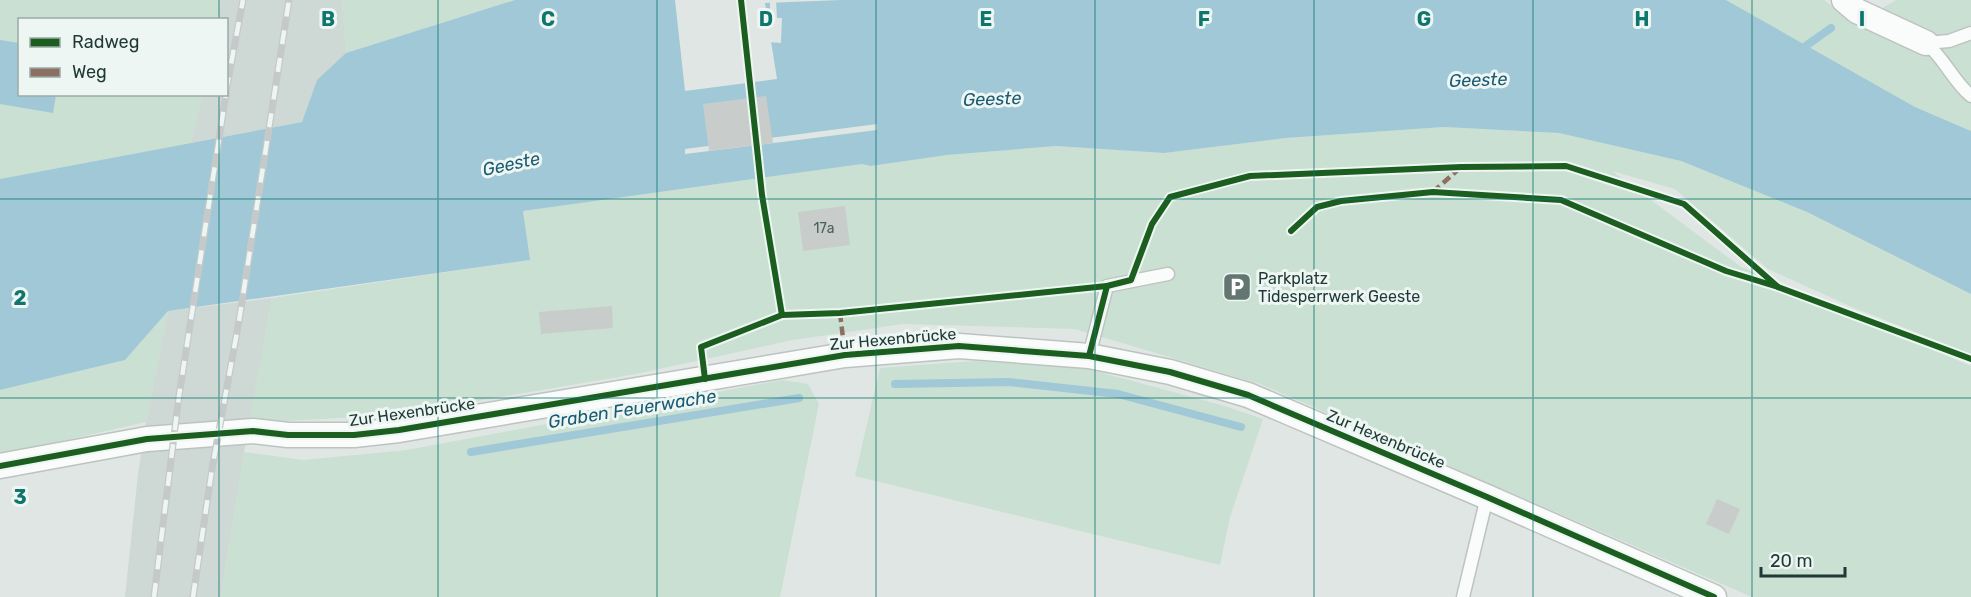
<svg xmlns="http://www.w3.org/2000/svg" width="1971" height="597" viewBox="0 0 1971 597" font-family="Rubik,sans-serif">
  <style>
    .built { fill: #ced8d4 }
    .green { fill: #c9e0d2 }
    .water { fill: #a0c8d6; fill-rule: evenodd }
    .pier { fill: #e0e6e4 }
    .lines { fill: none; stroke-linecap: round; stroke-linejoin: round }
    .stream { stroke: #a0c8d6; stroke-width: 8 }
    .building { fill: #c8cdcc }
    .lane-casing { stroke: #bdc3c1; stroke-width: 15 }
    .street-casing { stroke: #bdc3c1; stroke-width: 27 }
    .lane { stroke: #fafbfb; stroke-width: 12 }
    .street { stroke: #fafbfb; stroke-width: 24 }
    .rail-casing { stroke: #c6c9c9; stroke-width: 7 }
    .rail { stroke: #eef6f3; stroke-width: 4.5; stroke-dasharray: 14; stroke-linecap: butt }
    .quiet { stroke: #8d6e63; stroke-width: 4.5; stroke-dasharray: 9 4.5; stroke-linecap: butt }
    .cycleway-casing { stroke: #eef6f3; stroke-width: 10 }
    .cycleway { stroke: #1b5e20; stroke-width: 6 }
    .grid { fill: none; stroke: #0f766e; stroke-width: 1.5; stroke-opacity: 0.55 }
    .labels { text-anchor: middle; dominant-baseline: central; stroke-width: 6; stroke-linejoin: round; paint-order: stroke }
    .number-label { font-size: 14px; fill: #4a5f5c }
    .poi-label { font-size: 16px; fill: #1f3935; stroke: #eef6f3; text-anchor: start }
    .street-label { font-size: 16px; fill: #1f3935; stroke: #eef6f3 }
    .water-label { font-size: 18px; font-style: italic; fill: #1a5b74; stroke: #eef6f3 }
    .grid-label { font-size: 20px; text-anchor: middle; font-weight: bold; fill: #0f766e; stroke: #eef6f3; stroke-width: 6; stroke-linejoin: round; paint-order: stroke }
  </style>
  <rect width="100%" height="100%" fill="#e0e6e4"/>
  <!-- built -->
  <g class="built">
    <polygon points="221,0 342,0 346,53 317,80 302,122 191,143 202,95 226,94 226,20 217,19"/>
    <polygon points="272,298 244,452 221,597 125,597 138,474 146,422 168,311"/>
  </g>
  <!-- green -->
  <g class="green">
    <polygon points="0,0 221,0 217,19 20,20 20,94 202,95 191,143 0,179"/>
    <polygon points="342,0 515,0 346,53"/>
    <polygon points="1726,0 1824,0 1856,24 1896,0 1971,0 1971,131 1915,107"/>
    <polygon points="1444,127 1559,133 1681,161 1807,212 1971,294 1971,354 1852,307 1768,269 1675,189 1612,171 1741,267 1971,366 1971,597 1752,597 1260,384 1075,329 903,324 793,340 636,374 394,415 249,423 272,298 529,260 523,211 862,164 871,166 947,155 1056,146 1164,153 1286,138"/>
    <polygon points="168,311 146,422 14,452 0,453 0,390 125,360"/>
    <polygon points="975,361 1084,368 1225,406 1263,419 1230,517 1220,565 855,476 880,368"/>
    <polygon points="782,380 808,384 819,404 780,597 221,597 244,452 303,460 407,450"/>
  </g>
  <!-- water -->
  <g class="water">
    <path d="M515,0H675L685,91L777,79L765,3L841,0H1726L1915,107L1971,131V294L1807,212L1681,161L1559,133L1444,127L1286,138L1164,153L1056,146L947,155L871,166L862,164L523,211L530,260L168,311L125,360L0,390V179L302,122L317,80L346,53ZM877,124V130L685,154V149Z"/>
    <polygon points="0,40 19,43 20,94 56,95 53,113 0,104"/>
  </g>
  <!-- pier -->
  <polygon class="pier" points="770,0 776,0 777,18 782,18 781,43 768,42 765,23 766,17 770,17"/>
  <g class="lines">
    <!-- stream -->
    <g class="stream">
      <polyline points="1800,50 1831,28"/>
      <polyline points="895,384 1009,382 1118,394 1241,427"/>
      <polyline points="471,452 799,398"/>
    </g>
  </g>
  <!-- building -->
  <g class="building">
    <polygon points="766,96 773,143 709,151 703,104"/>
    <polygon points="845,206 850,245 803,251 798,212"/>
    <polygon points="612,306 613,328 541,334 539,312"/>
    <polygon points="1717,499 1740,509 1729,534 1706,524"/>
  </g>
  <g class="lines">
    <!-- lane casing -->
    <g class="lane-casing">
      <g id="lane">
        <path d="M1926,43C1944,58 1953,81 1971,96"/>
        <polyline points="1926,43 1949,41 1971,33"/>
        <polyline points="1089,356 1107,286 1168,274"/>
        <polyline points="1463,597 1487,497"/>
      </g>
    </g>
    <!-- street casing -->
    <g class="street-casing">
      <g id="street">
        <polyline points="1844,0 1857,11 1926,43"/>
        <polyline points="0,466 147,439 253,431 288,435 354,435 399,430 845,355 959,346 1089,356 1170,372 1248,395 1487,497 1714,597"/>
      </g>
    </g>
    <!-- lane -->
    <use href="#lane" class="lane"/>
    <!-- street -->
    <use href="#street" class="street"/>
    <!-- rail casing -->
    <g class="rail-casing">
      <g id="rail">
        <polyline points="226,91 243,0"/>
        <polyline points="154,597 179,396 226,94"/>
        <polyline points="193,597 212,469 239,321 289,0"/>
      </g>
    </g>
    <!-- rail -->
    <use href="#rail" class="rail"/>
    <!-- quiet -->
    <g class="quiet">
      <polyline points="1433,192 1460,168"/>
      <polyline points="840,313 845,355"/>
    </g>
    <!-- cycleway casing -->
    <g class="cycleway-casing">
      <g id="cycleway">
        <polyline points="741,0 762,195 782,315"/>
        <polyline points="1291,231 1317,207 1341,201 1433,192 1561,200 1726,271 1778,287 1971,359"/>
        <polyline points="1089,356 1107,286 1131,280 1152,224 1170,197 1250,176 1461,167 1566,166 1684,204 1778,287"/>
        <polyline points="705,379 701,347 782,315 840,313 1107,286"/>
        <polyline points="0,466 147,439 253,431 288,435 354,435 399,430 845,355 959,346 1089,356 1170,372 1248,395 1487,497 1714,597"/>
      </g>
    </g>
    <!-- cycleway -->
    <use href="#cycleway" class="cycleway"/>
  </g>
  <!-- grid -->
  <path class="grid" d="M219,0V20M438,0V597M657,0V597M876,0V597M1095,0V597M1314,0V597M1533,0V597M1752,0V597M219,94V597M0,199H1971M0,398H1971"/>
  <!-- icons -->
  <defs>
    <g id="parking-square" transform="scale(1.5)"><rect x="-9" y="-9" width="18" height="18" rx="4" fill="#637672" stroke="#eef6f3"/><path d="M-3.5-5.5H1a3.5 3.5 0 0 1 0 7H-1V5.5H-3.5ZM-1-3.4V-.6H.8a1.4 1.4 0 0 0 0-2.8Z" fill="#fff"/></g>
  </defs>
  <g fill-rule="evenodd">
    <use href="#parking-square" x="1237" y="287"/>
  </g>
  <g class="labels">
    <!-- number labels -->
    <g class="number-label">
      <text x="824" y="228">17a</text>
    </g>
    <!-- poi labels -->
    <g class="poi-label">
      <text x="1258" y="278">Parkplatz<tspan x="1258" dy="18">Tidesperrwerk Geeste</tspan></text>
    </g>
    <!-- street labels -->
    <g class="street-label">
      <text transform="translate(893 339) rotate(-5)">Zur Hexenbrücke</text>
      <text transform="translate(412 412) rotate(-8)">Zur Hexenbrücke</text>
      <text transform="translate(1386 439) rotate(23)">Zur Hexenbrücke</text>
    </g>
    <!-- water labels -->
    <g class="water-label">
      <text transform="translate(1478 80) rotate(-2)">Geeste</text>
      <text transform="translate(992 99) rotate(-2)">Geeste</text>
      <text transform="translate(511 164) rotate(-12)">Geeste</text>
      <text transform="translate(632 409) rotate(-9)">Graben Feuerwache</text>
    </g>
  </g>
  <g class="grid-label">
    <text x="328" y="26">B</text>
    <text x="548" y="26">C</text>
    <text x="766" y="26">D</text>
    <text x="986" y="26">E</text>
    <text x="1204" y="26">F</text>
    <text x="1424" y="26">G</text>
    <text x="1642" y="26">H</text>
    <text x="1862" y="26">I</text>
    <text x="20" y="305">2</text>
    <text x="20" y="504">3</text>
  </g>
  <!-- legend -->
  <rect x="18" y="18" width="210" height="78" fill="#eef6f3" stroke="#9baaa7" stroke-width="1.5"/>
  <rect x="30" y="38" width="30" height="9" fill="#1b5e20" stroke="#9baaa7" stroke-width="1.5"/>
  <text x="72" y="48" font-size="18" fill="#1f3935">Radweg</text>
  <rect x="30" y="68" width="30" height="9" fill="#8d6e63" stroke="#9baaa7" stroke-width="1.5"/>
  <text x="72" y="78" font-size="18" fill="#1f3935">Weg</text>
  <!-- scale -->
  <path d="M1761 567v9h84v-9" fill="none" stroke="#1f3935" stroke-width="3"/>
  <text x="1770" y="567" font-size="18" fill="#1f3935" stroke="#eef6f3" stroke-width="4.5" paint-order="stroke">20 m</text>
</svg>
